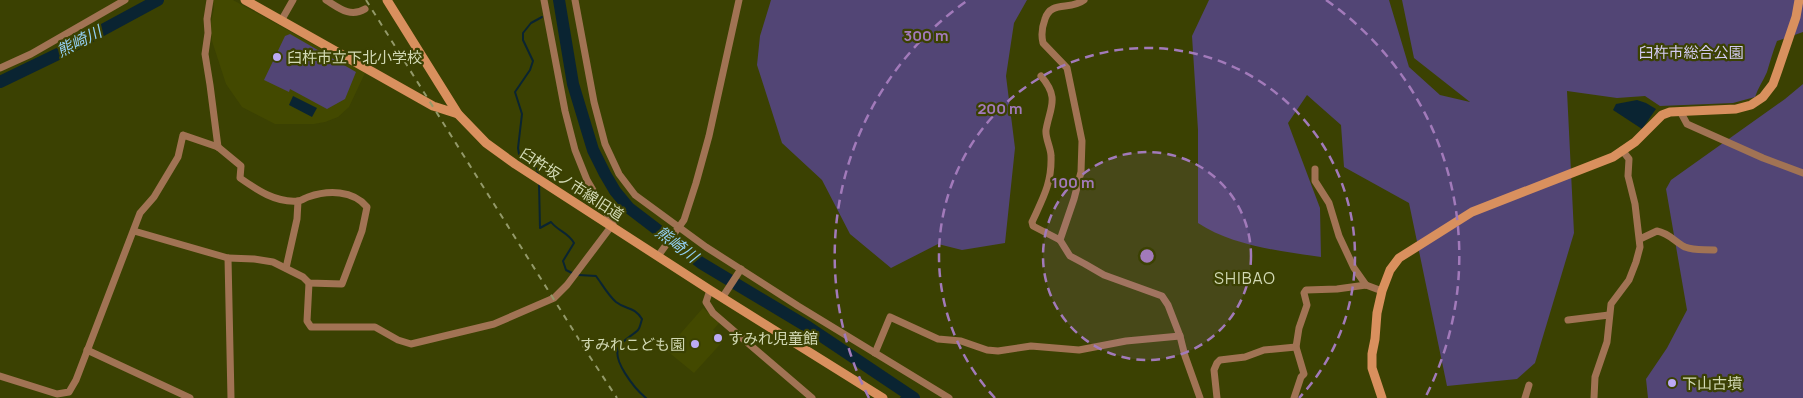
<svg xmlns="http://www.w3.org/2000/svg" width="1803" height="398" viewBox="0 0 1803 398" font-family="Manrope,'Noto Sans JP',sans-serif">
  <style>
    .built { fill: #434900 }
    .green { fill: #524575 }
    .water { fill: #0a2432 }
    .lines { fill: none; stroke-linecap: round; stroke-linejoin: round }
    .stream { stroke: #0a2432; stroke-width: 2 }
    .river { stroke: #0a2432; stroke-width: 12 }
    .street { stroke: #a17354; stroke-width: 7 }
    .secondary { stroke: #d9905e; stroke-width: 9 }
    .rail { stroke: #939969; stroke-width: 2; stroke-dasharray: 6 6; stroke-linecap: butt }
    .ring { fill: none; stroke: #a27aba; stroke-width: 2.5; stroke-dasharray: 9 6 }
    .poi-dot { fill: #bcaaf5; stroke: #3b4102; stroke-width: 2 }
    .labels { text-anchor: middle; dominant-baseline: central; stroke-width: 4.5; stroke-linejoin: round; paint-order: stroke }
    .park-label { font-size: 15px; fill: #d3cbf1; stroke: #3b4102 }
    .poi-label { font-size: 15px; fill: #d2d9b4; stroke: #3b4102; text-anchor: start }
    .street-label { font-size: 15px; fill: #d2d9b4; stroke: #3b4102 }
    .water-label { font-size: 16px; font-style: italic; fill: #93cff2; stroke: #3b4102 }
    .neighbourhood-label { font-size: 16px; letter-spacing: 1px; fill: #d2d9b4; stroke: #3b4102 }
    .centre { fill: #a27aba; stroke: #3b4102; stroke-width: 2.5 }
    .ring-label { font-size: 15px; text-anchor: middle; font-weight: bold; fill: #a27aba; stroke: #3b4102; stroke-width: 4.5; stroke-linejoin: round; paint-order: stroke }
  </style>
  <rect width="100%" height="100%" fill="#3b4102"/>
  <!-- built -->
  <g class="built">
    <polygon points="213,0 233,0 365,73 349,107 338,117 325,122 314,124 275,124 242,107 226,84 212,41 211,23 214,8"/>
    <polygon points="703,308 719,323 713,330 725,339 694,373 666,350"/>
  </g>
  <!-- green -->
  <g class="green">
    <polygon points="771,0 1027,0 1014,23 1006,76 1015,148 1005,243 962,250 938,244 891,268 850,234 822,180 782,143 757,65 760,36"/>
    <path d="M1209,0H1389L1409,67L1440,95L1470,102L1414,58L1402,0H1803V32L1777,41C1773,51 1770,62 1767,72C1763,81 1758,88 1755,97L1733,103L1660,106L1645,96L1617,98L1567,91L1574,233L1535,363L1517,379L1447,386L1409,203L1344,167L1341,125L1307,95L1288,123L1320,208L1321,257C1280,251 1233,246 1198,223V130L1192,36Z"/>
    <polygon points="290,34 356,72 345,99 327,109 290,89 289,92 264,80 285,36"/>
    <polygon points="1803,84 1803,398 1648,398 1646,379 1667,348 1687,310 1666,189 1671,180 1785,99"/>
  </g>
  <!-- water -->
  <g class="water">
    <polygon points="293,96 317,108 312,117 289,105"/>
    <polygon points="1637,100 1646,103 1656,109 1642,129 1613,110 1616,104"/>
  </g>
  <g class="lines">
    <!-- stream -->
    <g class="stream">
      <polyline points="538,176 537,169 519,154 518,148 522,114 515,92 530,70 533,61 523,40 523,33 531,23 542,17"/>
      <path d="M539,183L540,228L551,222C559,232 568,232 574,243L563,261L566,270L574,274"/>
      <path d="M579,275L596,276C602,284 608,295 616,302C626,310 634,306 642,319C641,322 640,328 638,330C633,335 625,339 620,345C609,358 636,390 646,398"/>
      <polyline points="901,398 907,394"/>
    </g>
    <!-- river -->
    <g class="river">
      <polyline points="559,0 573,84 593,150 605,174 615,191 629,208 701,263 808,327 914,398"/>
      <polyline points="0,82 60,53 158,0"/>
    </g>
    <!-- street -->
    <g class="street">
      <polyline points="210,0 207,19 208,33 205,54 210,85 218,147"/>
      <path d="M326,0C339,8 350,18 365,9"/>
      <polyline points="575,0 594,102 605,144 619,174 635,195 706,247 798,306 949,398"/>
      <polyline points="281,21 293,0"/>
      <polyline points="0,68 31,54 125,0"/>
      <path d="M1041,76C1060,98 1050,107 1046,130C1045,138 1051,148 1051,156C1052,183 1043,198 1032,222L1033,226L1060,240L1070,256L1085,264L1104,275L1162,296L1168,305L1180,336L1185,356L1200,398"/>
      <polyline points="1680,111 1687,124 1763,158 1803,173"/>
      <polyline points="1315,169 1315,181 1329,203 1339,236 1354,268 1366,285"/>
      <path d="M1640,239L1657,231C1669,233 1675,242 1685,247C1695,251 1704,249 1714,250"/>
      <path d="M1060,240L1074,199L1081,172L1082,141L1067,68L1043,43C1041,35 1042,27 1045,19C1051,0 1070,11 1084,0"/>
      <polyline points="658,256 684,220 696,183 709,136 739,0"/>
      <polyline points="228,258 231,398"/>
      <polyline points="286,268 297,219 298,201"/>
      <polyline points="309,283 307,321 311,327 375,327 398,340 411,344 494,324 554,298 567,285 613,224 587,180 575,150 565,111 544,0"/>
      <polyline points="710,290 706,302 713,313 812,398"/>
      <polyline points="722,298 741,269"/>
      <polyline points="1568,320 1609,315"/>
      <polyline points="87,350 190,398"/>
      <polyline points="875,353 890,317 938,339 961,341 987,350 998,351 1031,346 1079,350 1126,341 1180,336"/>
      <path d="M0,376L57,394L69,392L76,380L140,213L154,197L178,157L183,135L218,147L241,166L240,178C257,190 276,203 298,201C301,201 305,198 308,197C328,190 353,190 367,207L362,231L342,284L309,283L303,277L273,262L254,259L228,258L134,231"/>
      <polyline points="1217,398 1214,370 1217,363 1220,360 1245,357 1264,350 1296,347"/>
      <polyline points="1294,398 1301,377 1304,374 1296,347 1299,328 1307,305 1304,293 1306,290 1337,289 1366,285 1382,291"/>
      <polyline points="1525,398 1529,385"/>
      <polyline points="1594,398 1595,377 1607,342 1611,304 1629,280 1636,262 1640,247 1635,204 1628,176 1629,159 1622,150"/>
    </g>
    <!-- secondary -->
    <g class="secondary">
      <polyline points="245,0 433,106 458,114"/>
      <polyline points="387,0 458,114 486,143 515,164 710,290 883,398"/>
      <polyline points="1382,398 1372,368 1372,354 1375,339 1377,313 1382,291 1390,270 1399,258 1472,212 1613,157 1635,142 1662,115 1670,112 1736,109 1751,105 1763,97 1773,84 1778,70 1796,17 1799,0"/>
    </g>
    <!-- rail -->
    <polyline class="rail" points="366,0 590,357 617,398"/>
  </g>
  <!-- distance rings -->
  <circle cx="1147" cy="256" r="104" fill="#a27aba" fill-opacity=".12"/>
  <g class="ring">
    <circle cx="1147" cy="256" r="104"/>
    <path d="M995 398A208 208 0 1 1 1299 398"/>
    <path d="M869 398A312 312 0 0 1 968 0M1326 0A312 312 0 0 1 1425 398"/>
  </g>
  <!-- markers -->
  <g class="poi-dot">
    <circle cx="277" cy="57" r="5"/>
    <circle cx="718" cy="338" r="5"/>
    <circle cx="695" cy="344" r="5"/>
    <circle cx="1672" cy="383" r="5"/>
  </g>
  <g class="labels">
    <!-- park labels -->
    <g class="park-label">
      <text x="1691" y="52">臼杵市総合公園</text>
    </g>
    <!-- poi labels -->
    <g class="poi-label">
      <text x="287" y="57">臼杵市立下北小学校</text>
      <text x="728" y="338">すみれ児童館</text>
      <text x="685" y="344" text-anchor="end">すみれこども園</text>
      <text x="1682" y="383">下山古墳</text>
    </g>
    <!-- street labels -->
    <g class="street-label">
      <text transform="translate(572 184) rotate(33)">臼杵坂ノ市線旧道</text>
    </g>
    <!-- water labels -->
    <g class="water-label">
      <text transform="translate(79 41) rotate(-27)">熊崎川</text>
      <text transform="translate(677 244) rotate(37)">熊崎川</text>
    </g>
    <!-- neighbourhood labels -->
    <g class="neighbourhood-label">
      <text x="1245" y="278">SHIBAO</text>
    </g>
  </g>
  <circle cx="1147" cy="256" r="8" class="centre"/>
  <g class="ring-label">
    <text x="926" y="41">300 m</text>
    <text x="1000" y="114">200 m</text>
    <text x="1073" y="188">100 m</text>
  </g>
</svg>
